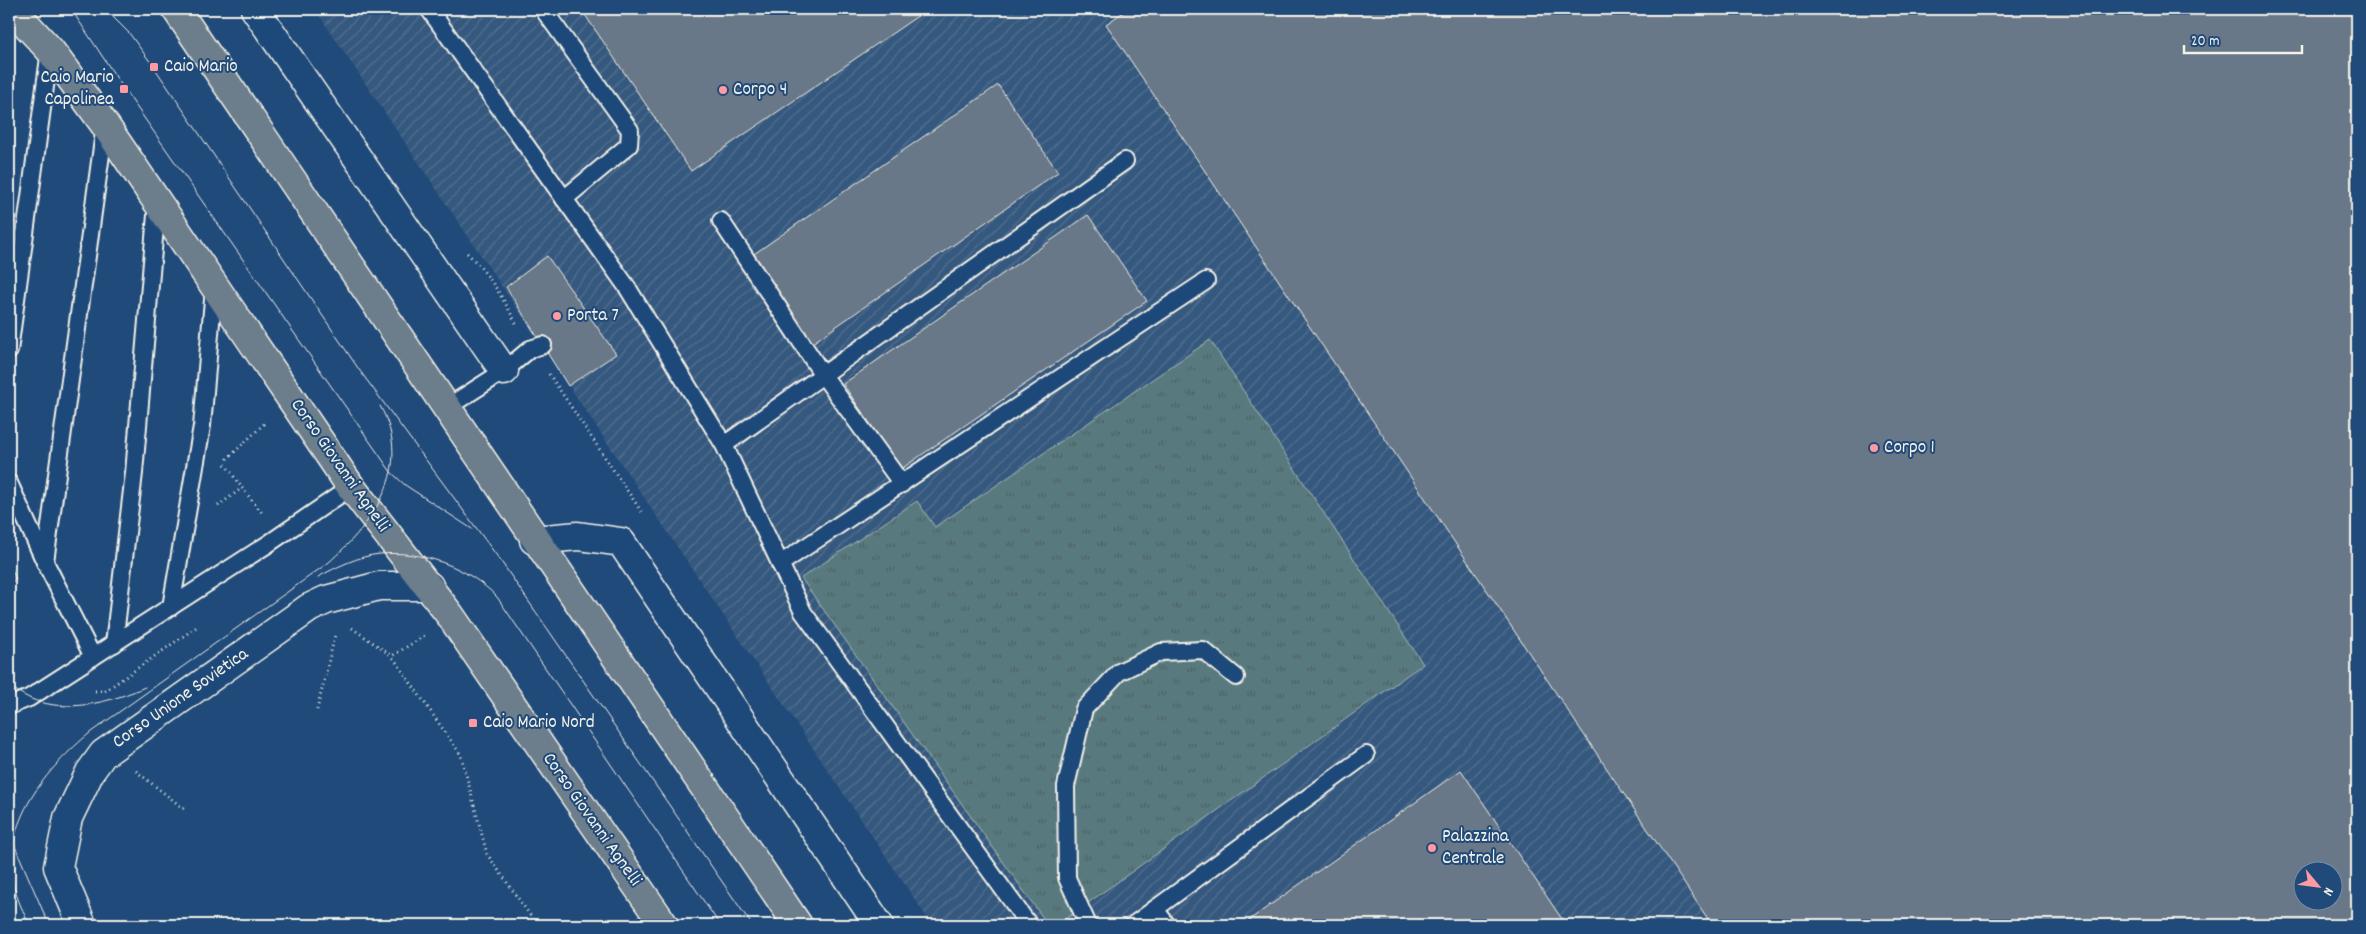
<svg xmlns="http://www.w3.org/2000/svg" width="2366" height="934" viewBox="0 0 2366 934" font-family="Dekko,sans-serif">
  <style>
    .industrial { fill: url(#industrial-furrows); fill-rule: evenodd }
    .grass { fill: url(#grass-tufts); stroke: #a6b6b4 }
    .building { fill: #687888; stroke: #f4f1e8; fill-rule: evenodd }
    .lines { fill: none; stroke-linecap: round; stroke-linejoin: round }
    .service-casing { stroke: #f4f1e8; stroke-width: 20 }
    .minor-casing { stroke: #f4f1e8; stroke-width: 31 }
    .primary-casing { stroke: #f4f1e8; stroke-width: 31 }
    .path { stroke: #f4f1e8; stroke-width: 3; stroke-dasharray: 1 4; stroke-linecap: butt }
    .service { stroke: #1f4a7a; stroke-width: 16 }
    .minor { stroke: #1f4a7a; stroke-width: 28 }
    .primary { stroke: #6c7d8b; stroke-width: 28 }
    .tram { stroke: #f4f1e8; stroke-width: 1 }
    .poi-dot { fill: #ff9aa2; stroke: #1f4a7a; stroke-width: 2 }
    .labels { text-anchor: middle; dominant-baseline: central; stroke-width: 4; stroke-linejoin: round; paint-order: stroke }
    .poi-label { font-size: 19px; fill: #f4f1e8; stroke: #1f4a7a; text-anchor: start }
    .street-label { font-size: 19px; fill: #f4f1e8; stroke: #1f4a7a }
  </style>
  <defs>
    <pattern id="industrial-furrows" width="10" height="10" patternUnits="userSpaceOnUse" patternTransform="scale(1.25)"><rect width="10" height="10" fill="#35587e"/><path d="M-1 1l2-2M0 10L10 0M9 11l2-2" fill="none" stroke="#537090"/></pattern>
    <pattern id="grass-tufts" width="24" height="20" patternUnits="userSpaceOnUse" patternTransform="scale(1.25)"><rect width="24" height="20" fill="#587a7f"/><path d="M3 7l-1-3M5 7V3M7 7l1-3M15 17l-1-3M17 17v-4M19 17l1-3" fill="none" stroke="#506162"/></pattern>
  </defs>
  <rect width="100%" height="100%" fill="#1f4a7a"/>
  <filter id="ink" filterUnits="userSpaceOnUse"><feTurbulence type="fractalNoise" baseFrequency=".02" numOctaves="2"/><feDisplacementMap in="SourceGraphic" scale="10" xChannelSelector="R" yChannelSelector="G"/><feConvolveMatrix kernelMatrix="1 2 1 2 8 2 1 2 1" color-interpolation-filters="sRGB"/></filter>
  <g filter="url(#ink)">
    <!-- industrial -->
    <path class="industrial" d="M315,9H2357V925H932ZM2304,872H2334V902H2304Z"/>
    <!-- grass -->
    <polygon class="grass" points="1210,340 1423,664 1057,925 1048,925 801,578 917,501 935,527"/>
    <!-- building -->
    <g class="building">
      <polygon points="581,9 928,9 691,171"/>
      <path d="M1128,9H2357V925H1712L1106,24ZM2304,872H2334V902H2304Z"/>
      <polygon points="998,85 1058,172 811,344 751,256"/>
      <polygon points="1088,215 1147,301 901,469 843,384"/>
      <polygon points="547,256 616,354 568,386 506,287"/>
      <polygon points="9,561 16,580 9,583"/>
      <polygon points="1461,770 1566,925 1242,925"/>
    </g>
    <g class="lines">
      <!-- service casing -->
      <g class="service-casing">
        <g id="service">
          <polyline points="429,9 627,287 724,445 803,612 1029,925"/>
          <polyline points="543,9 630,130 629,145 564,199"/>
          <polyline points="721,221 823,375 902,484"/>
          <polyline points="9,351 50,50"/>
          <polyline points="446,408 504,371 530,349 543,345"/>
          <polyline points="724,445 1125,161"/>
          <polyline points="9,483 45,562 93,657"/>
          <polyline points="45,562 105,125"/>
          <polyline points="780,564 1206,281"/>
          <polyline points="171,607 202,426 214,288"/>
          <polyline points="114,644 134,473 157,203"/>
          <polyline points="9,706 29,698 268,544 351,487"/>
          <polyline points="1155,909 1167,925"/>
          <polyline points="1088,925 1067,878 1066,786 1084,709 1119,672 1161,652 1203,650 1236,677"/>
          <polyline points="1133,925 1366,755"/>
        </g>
      </g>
      <!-- minor casing -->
      <g class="minor-casing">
        <g id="minor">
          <polyline points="255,9 504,371"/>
          <polyline points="534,540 578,536 621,542 879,925"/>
          <polyline points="82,925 58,867 68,818 90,772 103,754 309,608 326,600 379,586 429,586"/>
        </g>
      </g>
      <!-- primary casing -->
      <g class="primary-casing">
        <g id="primary">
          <polyline points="12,9 50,50 105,125 351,487 450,615 664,925"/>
          <polyline points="176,9 798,925"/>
        </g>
      </g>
      <!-- path -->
      <g class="path">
        <path d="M467,253C489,274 503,298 517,325"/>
        <polyline points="549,374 643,514"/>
        <polyline points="227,459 266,422"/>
        <polyline points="225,464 242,488"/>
        <polyline points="218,506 242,488 263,514"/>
        <polyline points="352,628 392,656"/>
        <polyline points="424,636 392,656 461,755 487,854 537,925"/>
        <polyline points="95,691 105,691 198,626"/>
        <polyline points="317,710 335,635"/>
        <polyline points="136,771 184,809"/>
      </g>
      <!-- service -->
      <use href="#service" class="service"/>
      <!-- minor -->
      <use href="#minor" class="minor"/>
      <!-- primary -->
      <use href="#primary" class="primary"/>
      <!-- tram -->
      <g class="tram">
        <polyline points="71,9 124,89 391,472 405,485 472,529"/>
        <polyline points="105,9 129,33 154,67 360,371 500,560 752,925"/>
        <path d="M318,577C337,567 358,556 380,554C422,550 468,567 497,597L720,925"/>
        <path d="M9,686C19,692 28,699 40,702C74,712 113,701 145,687"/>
        <polyline points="14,844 49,925"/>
        <path d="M29,925C24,913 17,899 14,886C0,823 47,768 91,732L328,563C373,523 415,468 380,406"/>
      </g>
    </g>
  </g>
  <!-- markers -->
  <g class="poi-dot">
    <rect x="149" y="62" width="10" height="10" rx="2.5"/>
    <rect x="119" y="84" width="10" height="10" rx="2.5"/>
    <circle cx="723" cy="90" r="5"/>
    <circle cx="557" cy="316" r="5"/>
    <circle cx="1874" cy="448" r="5"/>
    <rect x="468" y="718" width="10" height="10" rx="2.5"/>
    <circle cx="1432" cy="848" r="5"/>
  </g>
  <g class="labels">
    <!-- poi labels -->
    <g class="poi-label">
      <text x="164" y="67">Caio Mario</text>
      <text x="114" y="78" text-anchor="end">Caio Mario<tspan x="114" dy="22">Capolinea</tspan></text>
      <text x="733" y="90">Corpo 4</text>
      <text x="567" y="316">Porta 7</text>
      <text x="1884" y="448">Corpo 1</text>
      <text x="483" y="723">Caio Mario Nord</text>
      <text x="1442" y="837">Palazzina<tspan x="1442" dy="22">Centrale</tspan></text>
    </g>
    <!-- street labels -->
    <g class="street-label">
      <text transform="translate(339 466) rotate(55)">Corso Giovanni Agnelli</text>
      <text transform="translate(181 699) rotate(-35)">Corso Unione Sovietica</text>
      <text transform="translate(591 820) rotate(55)">Corso Giovanni Agnelli</text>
    </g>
  </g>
  <!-- margin -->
  <rect width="2366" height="934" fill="none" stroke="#1f4a7a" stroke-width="30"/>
  <rect x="15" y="15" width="2336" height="904" fill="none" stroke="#f4f1e8" stroke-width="2" filter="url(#ink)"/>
  <!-- north arrow -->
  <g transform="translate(2318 886) rotate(119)"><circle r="24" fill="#1f4a7a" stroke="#748da6"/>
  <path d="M0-4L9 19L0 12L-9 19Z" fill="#ff9aa2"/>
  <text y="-8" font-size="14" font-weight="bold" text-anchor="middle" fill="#f4f1e8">N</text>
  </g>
  <!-- scale -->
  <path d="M2184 45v8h118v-8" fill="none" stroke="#f4f1e8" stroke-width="2.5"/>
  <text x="2191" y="45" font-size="15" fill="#f4f1e8" stroke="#1f4a7a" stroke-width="4" paint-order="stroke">20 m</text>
</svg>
